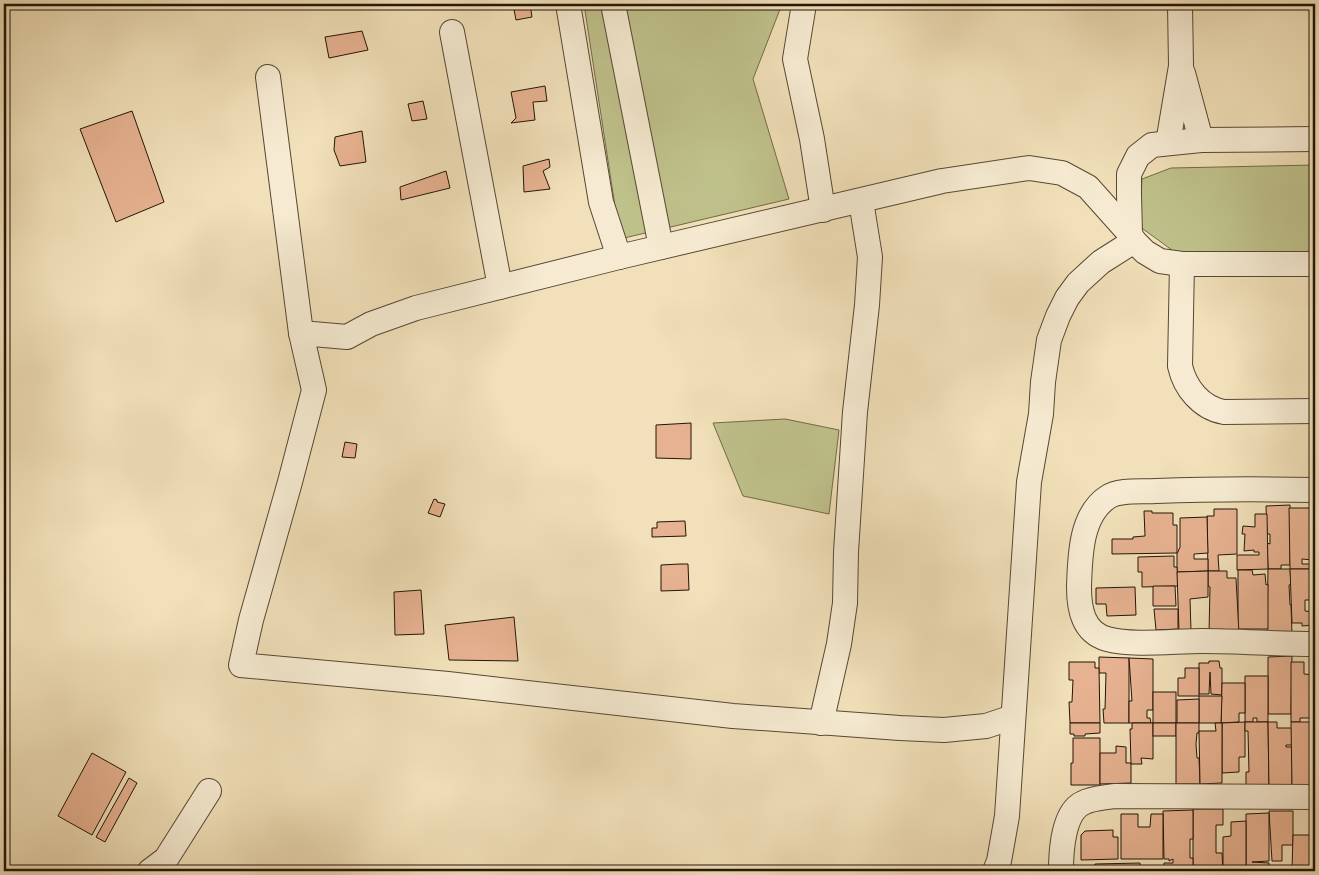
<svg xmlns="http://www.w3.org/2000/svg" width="1319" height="875" viewBox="0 0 1319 875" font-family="'IM FELL DW Pica',serif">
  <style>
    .green { fill: #bfc18b; stroke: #716b48 }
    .building { fill: #e7b291; stroke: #231506 }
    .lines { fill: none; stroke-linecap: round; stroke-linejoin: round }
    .street-casing { stroke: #564833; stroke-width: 26 }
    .street { stroke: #f6ebd2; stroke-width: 24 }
  </style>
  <rect width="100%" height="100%" fill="#f1e0b9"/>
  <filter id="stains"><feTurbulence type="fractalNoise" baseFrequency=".004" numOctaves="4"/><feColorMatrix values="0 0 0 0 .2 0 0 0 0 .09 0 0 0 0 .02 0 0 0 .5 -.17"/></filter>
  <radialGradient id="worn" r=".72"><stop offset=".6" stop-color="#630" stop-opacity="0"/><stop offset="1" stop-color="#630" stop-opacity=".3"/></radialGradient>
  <!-- green -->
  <g class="green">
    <polygon points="584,4 782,4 753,79 789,199 620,239"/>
    <polygon points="1315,165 1315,252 1176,253 1139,226 1142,179 1171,168"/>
    <polygon points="785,419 839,430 829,514 743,496 713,423"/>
  </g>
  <!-- building -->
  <g class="building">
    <polygon points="513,4 530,4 532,17 516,20"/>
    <polygon points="362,31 368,50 329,58 325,37"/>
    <polygon points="545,86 547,101 533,102 535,120 511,123 516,118 511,92"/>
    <polygon points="423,101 427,119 412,121 408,104"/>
    <polygon points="132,111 164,202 116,222 80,129"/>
    <polygon points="362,131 366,162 340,166 334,150 335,137"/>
    <polygon points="549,159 550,167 543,171 550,189 524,192 523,166"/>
    <polygon points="446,171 450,188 401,200 400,187"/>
    <polygon points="691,423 691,459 656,458 656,425"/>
    <polygon points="345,442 357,444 355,458 342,457"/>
    <polygon points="434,499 437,500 437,502 445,504 440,517 428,513"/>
    <polygon points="1290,505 1290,565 1281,565 1281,569 1268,569 1267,543 1270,544 1270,534 1267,534 1266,506"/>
    <polygon points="1289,508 1314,508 1314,528 1310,528 1311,551 1313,550 1313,560 1302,559 1302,564 1313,564 1313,569 1290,569"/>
    <polygon points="1214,509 1237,509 1237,554 1218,555 1219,571 1208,571 1207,516 1214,516"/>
    <polygon points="1144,511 1152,511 1152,513 1173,513 1173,525 1177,525 1177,553 1112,554 1112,539 1133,539 1133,537 1145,536"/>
    <polygon points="1255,514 1267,514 1268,569 1237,570 1237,555 1259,555 1259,552 1254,552 1254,550 1244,551 1245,534 1242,534 1243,526 1255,527"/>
    <polygon points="1207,517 1208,553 1194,554 1194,559 1208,559 1208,571 1177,572 1177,554 1180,547 1180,518"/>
    <polygon points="685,521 686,536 652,537 652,528 657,528 657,522"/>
    <polygon points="1174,556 1174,567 1177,567 1178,586 1142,587 1142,572 1138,572 1138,557"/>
    <polygon points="680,564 688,564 689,590 661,591 661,565"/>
    <polygon points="1268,569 1290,569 1291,584 1289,585 1290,605 1291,605 1292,635 1267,635"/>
    <polygon points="1290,569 1313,569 1314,579 1311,579 1311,600 1305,600 1305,611 1314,612 1314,625 1302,626 1302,623 1292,623"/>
    <polygon points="1313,569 1315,569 1315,633 1314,633"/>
    <polygon points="1238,570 1252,570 1253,575 1265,574 1266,585 1268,584 1268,629 1238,629"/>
    <polygon points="1208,571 1227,571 1227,578 1236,578 1239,634 1209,634 1210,587 1208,586"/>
    <polygon points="1208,571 1208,597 1190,599 1191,631 1179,631 1177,572"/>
    <polygon points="1153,586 1175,586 1176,606 1153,606"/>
    <polygon points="1135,587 1136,615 1107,616 1106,604 1096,604 1096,588"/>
    <polygon points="421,590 424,634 395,635 394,592"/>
    <polygon points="1154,609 1178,609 1178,629 1156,630"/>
    <polygon points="514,617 518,661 449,660 445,625"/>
    <polygon points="1292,656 1291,714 1268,714 1268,657"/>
    <polygon points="1099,657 1129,658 1129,723 1104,723 1103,709 1105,709 1106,673 1099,673"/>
    <polygon points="1129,658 1153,659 1153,710 1147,710 1147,718 1150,718 1151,723 1129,723 1129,701 1132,701"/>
    <polygon points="1209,661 1219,661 1220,668 1222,668 1222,695 1211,694 1210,672 1209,694 1199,694 1199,663 1209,663"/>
    <polygon points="1069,662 1095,662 1095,668 1099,668 1100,723 1070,723 1069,702 1072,702 1073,680 1069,680"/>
    <polygon points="1291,662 1304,662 1304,674 1314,675 1314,718 1300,718 1300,722 1291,722"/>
    <polygon points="1185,668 1199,668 1199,696 1178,696 1178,678 1185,678"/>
    <polygon points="1245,676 1268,676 1268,722 1257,722 1257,718 1253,718 1253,722 1245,722"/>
    <polygon points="1222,683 1245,683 1245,713 1239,713 1239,722 1221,723"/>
    <rect x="1153" y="692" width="23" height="31"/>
    <polygon points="1199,696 1222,696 1221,723 1199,723"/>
    <polygon points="1199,699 1199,723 1177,723 1177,700"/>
    <polygon points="1245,722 1245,757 1239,757 1239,772 1222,773 1222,723"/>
    <polygon points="1245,722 1268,722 1269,786 1246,785 1246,772 1249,772 1248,731 1245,731"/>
    <polygon points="1268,722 1277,722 1277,728 1292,728 1292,745 1286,745 1286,747 1292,747 1292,788 1269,788"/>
    <polygon points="1291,722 1315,722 1314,770 1312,770 1312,778 1315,778 1315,785 1292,786"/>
    <polygon points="1070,723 1100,723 1100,733 1085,734 1085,736 1074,736 1074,734 1070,734"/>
    <polygon points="1132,723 1153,723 1153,759 1141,758 1142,764 1131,764 1130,729 1132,729"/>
    <rect x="1153" y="723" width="23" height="13"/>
    <polygon points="1176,723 1199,723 1199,733 1197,733 1196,744 1197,758 1199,758 1200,784 1176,784"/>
    <polygon points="1215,723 1222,723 1222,783 1200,784 1199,731 1216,731"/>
    <polygon points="1073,738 1100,738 1100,785 1071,785 1071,763 1073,763"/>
    <polygon points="1116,746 1126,747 1126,763 1131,763 1131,783 1100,784 1100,753 1116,753"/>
    <polygon points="92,753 126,772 92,835 58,816"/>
    <polygon points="129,778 137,783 105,842 96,837"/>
    <polygon points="1193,809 1223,809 1223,825 1216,825 1216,853 1222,853 1223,871 1193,871"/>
    <polygon points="1193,810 1193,839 1190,839 1190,858 1193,858 1193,871 1164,871 1164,863 1173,863 1173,859 1169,861 1169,859 1164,859 1163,811"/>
    <polygon points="1269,811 1293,811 1293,845 1282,845 1282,861 1272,861"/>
    <polygon points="1269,813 1269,861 1252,862 1269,863 1269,871 1246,871 1246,814"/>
    <polygon points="1121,814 1138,814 1138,827 1150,827 1151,814 1163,814 1163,859 1121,859"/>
    <polygon points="1246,821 1246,871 1234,871 1234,870 1223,871 1223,837 1231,836 1231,822"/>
    <polygon points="1113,830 1113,837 1118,837 1118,859 1081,860 1081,835 1085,831"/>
    <polygon points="1293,835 1315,835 1315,871 1292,871"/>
    <polygon points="1140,863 1140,871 1094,871 1095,864"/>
  </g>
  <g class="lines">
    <!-- street casing -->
    <g class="street-casing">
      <g id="street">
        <polyline points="568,4 601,202 619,257"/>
        <polyline points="613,4 661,247"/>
        <polyline points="804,4 795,59 812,139 823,210"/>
        <polyline points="452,32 500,287"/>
        <polyline points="1183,73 1201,140"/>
        <polyline points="268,77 301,333 314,390 290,482 251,620 241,665 448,684 733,716 900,728 944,730 986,726 1013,717"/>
        <polyline points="1315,139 1201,140 1152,145 1138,156 1129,174 1129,194 1130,234 1134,241 1145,252 1160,261 1182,264 1315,264"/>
        <polyline points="1168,143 1181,66 1180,4"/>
        <path d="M1182,264L1180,366C1185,388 1201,408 1224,412L1315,411"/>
        <polyline points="301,333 347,337 371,324 416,308 619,257 942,181 1029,168 1062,173 1088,187 1130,234"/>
        <path d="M1315,490C1262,489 1209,489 1156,491C1142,492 1120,489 1108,497C1080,515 1080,558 1079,587C1079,609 1083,632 1107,639C1133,646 1174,641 1202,641C1240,641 1277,644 1315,644"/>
        <polyline points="821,723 839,644 845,603 846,552 855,412 867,305 870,257 861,201"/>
        <polyline points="150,871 166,859 209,791"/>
        <polyline points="995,871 999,861 1007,816 1029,482 1041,414 1043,382 1049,340 1058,316 1067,298 1078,283 1101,262 1134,241"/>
        <path d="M1061,871C1061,852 1063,812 1083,803C1092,798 1104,798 1114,796L1315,797"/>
      </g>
    </g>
    <!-- street -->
    <use href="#street" class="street"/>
  </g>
  <!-- margin -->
  <rect width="1319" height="875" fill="none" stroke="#f1e0b9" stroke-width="20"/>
  <rect x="5" y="5" width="1309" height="865" fill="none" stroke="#231506" stroke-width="2.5"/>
  <rect x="10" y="10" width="1299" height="855" fill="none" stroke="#231506"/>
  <rect width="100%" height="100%" filter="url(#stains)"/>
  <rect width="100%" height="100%" fill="url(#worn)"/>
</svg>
